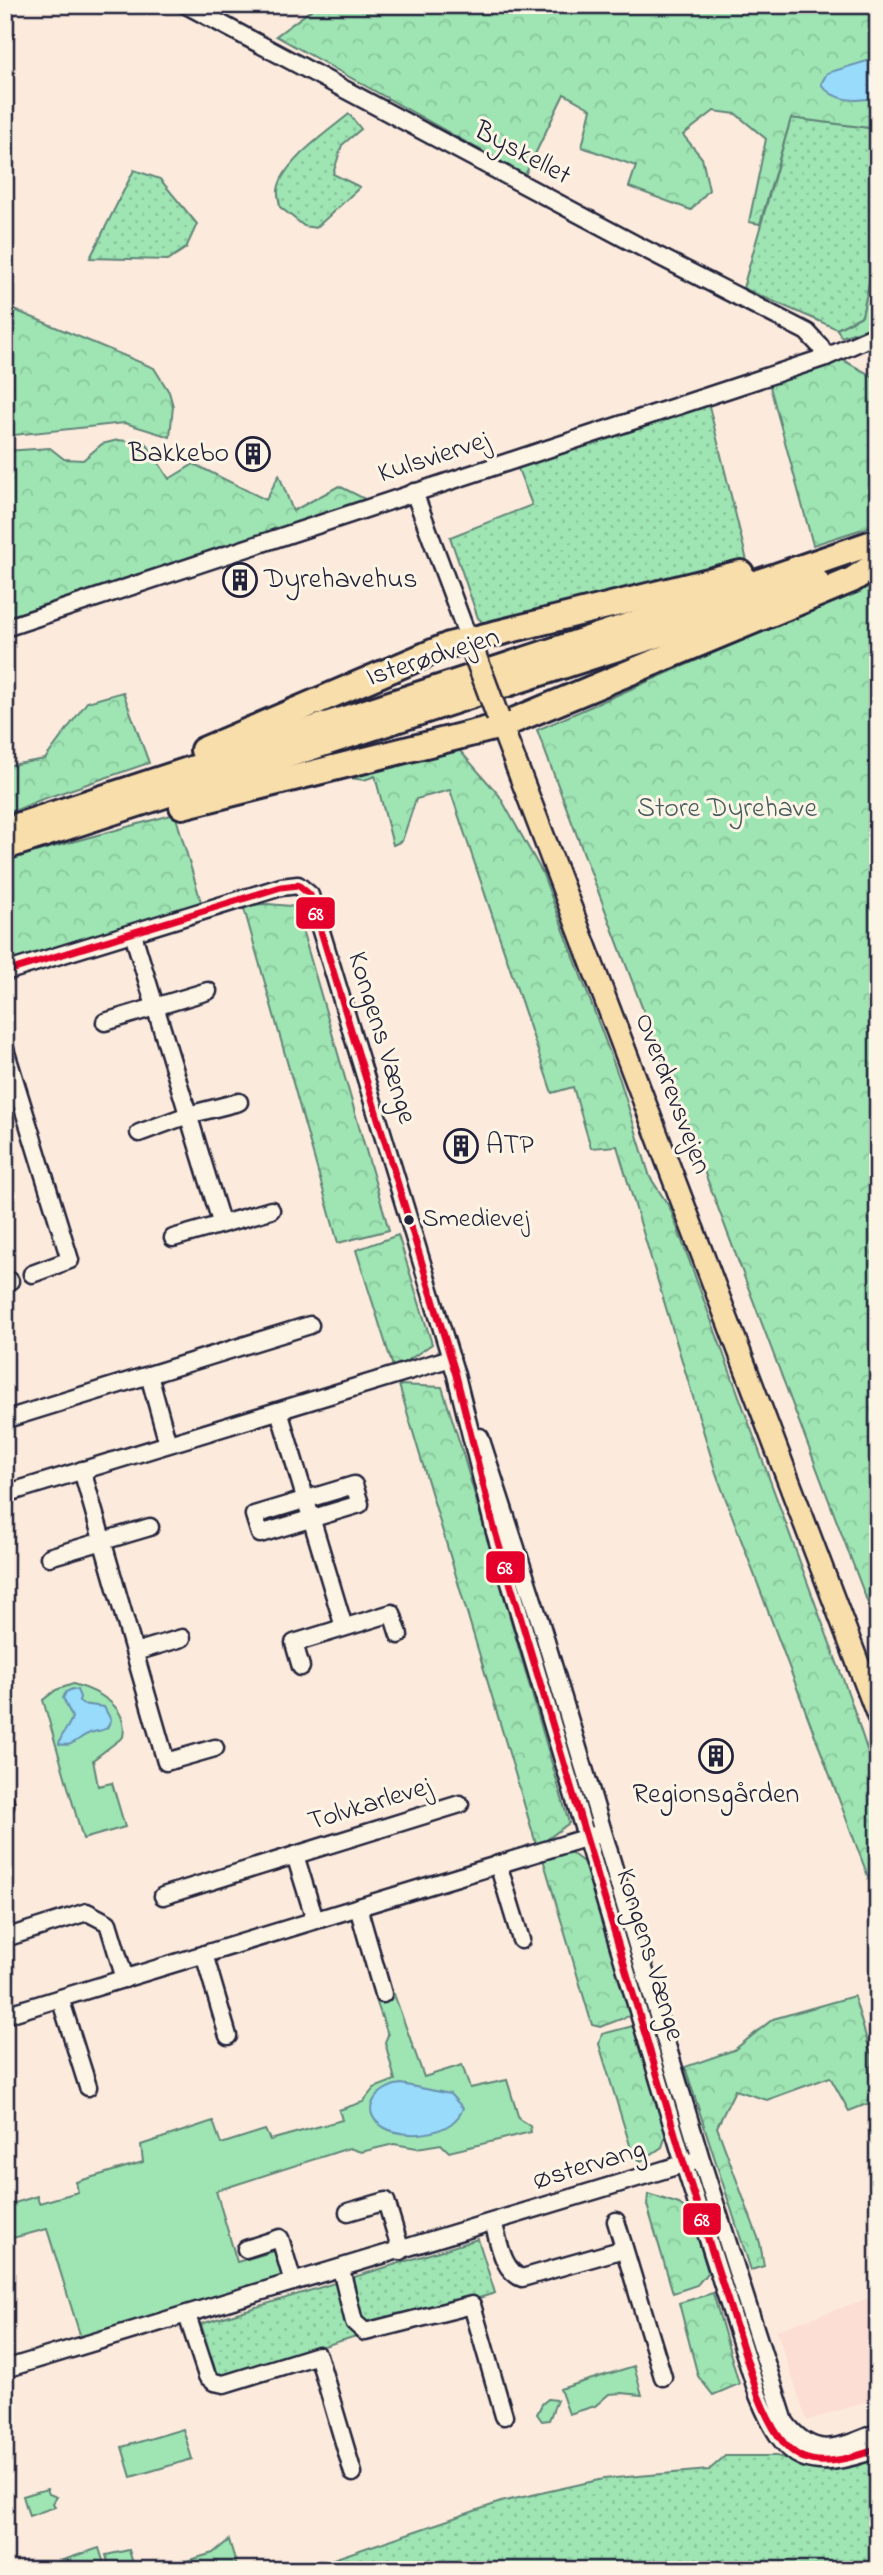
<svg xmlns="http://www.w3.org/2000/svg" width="883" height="2575" viewBox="0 0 883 2575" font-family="'Indie Flower',sans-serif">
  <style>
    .built { fill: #fcded4 }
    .grass { fill: url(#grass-dots); stroke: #608477; stroke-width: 2 }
    .forest { fill: url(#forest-crowns); stroke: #608477; stroke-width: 2 }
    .park { fill: #9ee5b3; stroke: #608477; stroke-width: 2 }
    .water { fill: #99dbfb; stroke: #6991ae; stroke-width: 2 }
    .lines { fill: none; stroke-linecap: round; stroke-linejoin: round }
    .minor-casing { stroke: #22223b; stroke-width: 21 }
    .major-casing { stroke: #22223b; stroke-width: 26 }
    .highway-casing { stroke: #22223b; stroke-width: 30 }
    .minor { stroke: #fcf5e5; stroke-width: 16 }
    .major { stroke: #f8deab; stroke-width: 21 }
    .highway { stroke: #f8deab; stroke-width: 24 }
    .major-bridge-casing { stroke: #22223b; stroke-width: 26; stroke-linecap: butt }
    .major-bridge { stroke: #f8deab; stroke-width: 21 }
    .bus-1-casing { stroke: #fcf5e5; stroke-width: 12 }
    .bus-1 { stroke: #e4002b; stroke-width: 7 }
    .bus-dot { fill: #22223b; stroke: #fcf5e5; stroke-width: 2.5 }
    .labels { text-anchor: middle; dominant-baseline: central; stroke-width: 6; stroke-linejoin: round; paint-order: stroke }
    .bus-label { font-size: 26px; fill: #22223b; stroke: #fcf5e5; text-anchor: start }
    .street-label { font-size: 28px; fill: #22223b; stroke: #fcf5e5 }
    .poi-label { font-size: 28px; fill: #22223b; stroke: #fcf5e5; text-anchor: start }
    .park-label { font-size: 28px; fill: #475c5f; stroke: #fcf5e5 }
    .line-badge { stroke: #fcf5e5; stroke-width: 2.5 }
    .badge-label { font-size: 19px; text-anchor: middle; font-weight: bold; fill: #fff }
  </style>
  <defs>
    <pattern id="grass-dots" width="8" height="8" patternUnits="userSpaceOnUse" patternTransform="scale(1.75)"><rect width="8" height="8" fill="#9ee5b3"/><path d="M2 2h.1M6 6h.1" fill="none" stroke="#88c49b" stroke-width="1.8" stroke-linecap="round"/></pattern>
    <pattern id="forest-crowns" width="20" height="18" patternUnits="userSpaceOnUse" patternTransform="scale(1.75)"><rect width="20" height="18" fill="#9ee5b3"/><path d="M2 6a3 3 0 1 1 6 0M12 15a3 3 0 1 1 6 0" fill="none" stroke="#88c49b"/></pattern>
  </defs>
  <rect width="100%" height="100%" fill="#fcebdd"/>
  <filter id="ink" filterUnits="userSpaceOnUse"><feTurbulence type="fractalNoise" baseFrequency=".0143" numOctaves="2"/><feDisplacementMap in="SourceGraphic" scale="14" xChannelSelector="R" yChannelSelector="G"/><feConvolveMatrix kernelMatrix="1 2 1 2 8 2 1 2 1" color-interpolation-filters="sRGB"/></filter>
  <g filter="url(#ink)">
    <!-- built -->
    <polygon class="built" points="878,2295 878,2398 807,2421 776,2330"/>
    <!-- grass -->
    <g class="grass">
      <path d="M349,114L361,129L342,145L333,174L360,187L316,228L304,226L280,207C280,202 277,195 278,190C282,162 329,131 349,114Z"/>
      <polygon points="791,118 878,129 878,242 862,316 837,329 743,288"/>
      <polygon points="134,170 160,179 197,224 186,248 168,260 90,258"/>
      <polygon points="708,402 748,565 486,626 478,618 450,537 532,505 517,466"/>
      <polygon points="478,2239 495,2293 218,2379 201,2324"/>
      <polygon points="725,2456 777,2456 830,2472 878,2456 878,2570 301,2570 501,2502 603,2479 709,2470"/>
    </g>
    <!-- forest -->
    <g class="forest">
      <polygon points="318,5 878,5 878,129 791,118 760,224 749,222 766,139 736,114 714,111 683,135 702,158 709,190 691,210 629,187 636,166 582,147 591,109 564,94 525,175 276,36"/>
      <polygon points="878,242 878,323 869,328 841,337 837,329 862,316"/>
      <polygon points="5,306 154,368 169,392 173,406 170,437 125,423 5,436"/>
      <polygon points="841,359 878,379 878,524 813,545 769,383"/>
      <polygon points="118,440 146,443 169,479 194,464 266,500 279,475 293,511 339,486 365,499 5,618 5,451 50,448 64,459 83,460 102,444"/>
      <polygon points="878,581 878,1630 537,730"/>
      <polygon points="123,692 149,763 40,800 5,815 5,766 45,759 87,702"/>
      <polygon points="454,744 499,795 542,872 620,1080 650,1177 670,1208 851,1701 878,1783 878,1903 716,1473 617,1146 591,1148 573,1087 552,1093 450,790 416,799 402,841 393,845 375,776 364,780 343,777"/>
      <polygon points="175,814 202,905 5,964 5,860"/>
      <polygon points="268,904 291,906 297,912 389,1230 338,1243 243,905"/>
      <polygon points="398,1235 432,1344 394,1370 356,1250"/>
      <polygon points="399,1385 442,1387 461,1447 569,1823 537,1847"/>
      <polygon points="570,1852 590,1867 632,2015 600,2027 592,2025 543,1859"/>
      <polygon points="854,1996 871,2054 872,2102 849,2111 830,2077 767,2100 735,2090 717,2127 760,2243 764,2266 751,2270 685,2067 734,2050 773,2019"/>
      <polygon points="633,2026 667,2132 662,2147 641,2161 633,2155 599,2044 602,2034"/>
      <polygon points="648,2194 679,2204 690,2212 708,2272 697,2285 673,2293 647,2205"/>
      <polygon points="713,2293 739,2384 713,2395 698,2376 679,2303"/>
    </g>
    <!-- park -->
    <g class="park">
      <path d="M73,1684C98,1691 129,1706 123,1737L93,1760L98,1786L112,1783L125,1827L83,1839L43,1700L56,1690Z"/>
      <polygon points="394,1994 424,2077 462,2065 470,2088 507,2080 519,2119 530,2126 531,2132 449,2152 441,2144 417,2148 394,2144 361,2152 349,2148 216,2191 237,2262 278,2250 286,2275 81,2338 47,2229 5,2240 5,2206 37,2196 39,2203 78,2192 76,2182 143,2162 141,2145 213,2121 221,2144 265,2130 270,2140 342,2120 339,2110 363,2102 374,2088 395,2080 385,2042 388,2035 376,2000"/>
      <polygon points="634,2366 642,2395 622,2393 609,2394 595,2406 569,2414 560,2389"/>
      <polygon points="548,2399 557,2400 549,2420 542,2421 537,2414 542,2404"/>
      <polygon points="183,2429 192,2459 131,2477 122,2447"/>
      <polygon points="47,2489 49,2494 57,2497 53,2503 55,2507 29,2516 23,2496"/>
      <polygon points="229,2540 238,2570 157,2570 213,2553"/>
      <polygon points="99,2548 106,2570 47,2570 45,2566"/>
      <polygon points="129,2550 134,2567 110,2570 106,2555"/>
    </g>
    <!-- water -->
    <g class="water">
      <path d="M878,51V97C858,102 833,102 821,84L827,73L874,59Z"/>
      <path d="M72,1689L77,1690L80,1697L79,1701L82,1704L104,1707L111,1720L107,1728C102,1731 96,1731 90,1733C78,1737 74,1748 59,1744C60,1735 70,1726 72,1717L63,1698L66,1692Z"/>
      <path d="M401,2084L450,2094L463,2108C454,2135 408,2140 385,2128C357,2113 376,2087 401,2084Z"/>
    </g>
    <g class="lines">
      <!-- minor casing -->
      <g class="minor-casing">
        <g id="minor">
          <polyline points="186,5 635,244 807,332 820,346 826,357"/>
          <polyline points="414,492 469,640"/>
          <polyline points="5,628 826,357 878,334"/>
          <polyline points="133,934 221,1222"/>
          <path d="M5,972L281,887L298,885L310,895L456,1375L495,1532L586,1837L684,2164L758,2395C786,2465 808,2473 878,2449"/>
          <polyline points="105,1022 208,991"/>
          <polyline points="5,1049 70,1260 32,1274"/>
          <polyline points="139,1133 188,1115 239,1102"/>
          <polyline points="173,1238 271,1210"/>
          <polyline points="5,1282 10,1281"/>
          <polyline points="149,1375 168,1444"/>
          <polyline points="279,1411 344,1627"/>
          <polyline points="10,1418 310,1325"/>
          <path d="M480,1437L542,1628L701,2159L785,2422C814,2461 839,2448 878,2432"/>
          <polyline points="82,1470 166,1762 215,1748"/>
          <polygon points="354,1485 360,1504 260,1534 254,1515"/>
          <polyline points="5,1494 451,1358"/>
          <polyline points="49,1557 150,1527"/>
          <polyline points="135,1652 182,1638"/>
          <polyline points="301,1667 294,1643 392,1613 399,1635"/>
          <polyline points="5,1802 5,1806"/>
          <polyline points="295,1855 315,1920"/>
          <polyline points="498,1864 521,1940"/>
          <polyline points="163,1896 460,1804"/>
          <polyline points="358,1907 383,1994"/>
          <polyline points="5,1938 87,1912 108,1923 125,1979"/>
          <polyline points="204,1954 228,2036"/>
          <polyline points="60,1998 88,2087"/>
          <polyline points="5,2015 595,1835"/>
          <polyline points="348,2212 386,2201 401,2251"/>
          <polyline points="616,2221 663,2377"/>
          <path d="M493,2222C499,2241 502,2271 522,2278L624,2249"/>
          <polyline points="246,2249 280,2238 293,2282"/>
          <polyline points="341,2269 354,2322 365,2332 472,2305 504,2416"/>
          <polyline points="187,2315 207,2376 214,2382 224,2384 318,2355 353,2473"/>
          <polyline points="5,2369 693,2161"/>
        </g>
      </g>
      <!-- major casing -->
      <g class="major-casing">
        <polyline id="major" points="498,717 878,1716"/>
      </g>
      <!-- highway casing -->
      <g class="highway-casing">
        <g id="highway">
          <polyline points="203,750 449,645 741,573"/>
          <polyline points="182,806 501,726 852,580 878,563"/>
          <polyline points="5,830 680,609 878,541"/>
          <polyline points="5,847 685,626 816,581"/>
        </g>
      </g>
      <!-- minor -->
      <use href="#minor" class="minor"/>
      <!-- major -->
      <use href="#major" class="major"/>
      <!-- highway -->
      <use href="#highway" class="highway"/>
      <!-- major-bridge casing -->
      <g class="major-bridge-casing">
        <polyline id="major-bridge" points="473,650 498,717"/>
      </g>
      <!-- major-bridge -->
      <use href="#major-bridge" class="major-bridge"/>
      <!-- bus-1 casing -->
      <g class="bus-1-casing">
        <path id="bus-1" d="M5,972L281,887L298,885L310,895L456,1375L495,1532L586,1837L684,2164L758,2395C786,2465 808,2473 878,2449"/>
      </g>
      <!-- bus-1 -->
      <use href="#bus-1" class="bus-1"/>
    </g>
  </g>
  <!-- icons -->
  <defs>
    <g id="building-ring" transform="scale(1.75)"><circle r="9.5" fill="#fcf5e5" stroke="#22223b" stroke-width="1.5"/><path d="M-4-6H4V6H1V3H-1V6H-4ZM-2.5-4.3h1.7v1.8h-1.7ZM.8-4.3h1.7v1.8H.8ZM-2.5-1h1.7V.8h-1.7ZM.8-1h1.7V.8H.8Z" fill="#22223b"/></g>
  </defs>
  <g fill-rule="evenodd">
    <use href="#building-ring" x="253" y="454"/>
    <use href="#building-ring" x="240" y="580"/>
    <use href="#building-ring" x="461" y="1146"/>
    <use href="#building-ring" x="716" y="1756"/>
  </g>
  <!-- markers -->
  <circle class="bus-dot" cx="409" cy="1220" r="6"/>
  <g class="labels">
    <!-- bus labels -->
    <g class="bus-label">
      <text x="422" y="1220">Smedievej</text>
    </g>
    <!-- street labels -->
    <g class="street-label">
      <text transform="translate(522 154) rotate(28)">Byskellet</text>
      <text transform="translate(434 458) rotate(-18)">Kulsviervej</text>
      <text transform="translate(433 658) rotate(-18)">Isterødvejen</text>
      <text transform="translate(381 1038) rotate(73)">Kongens Vænge</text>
      <text transform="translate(672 1094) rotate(69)">Overdrevsvejen</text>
      <text transform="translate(370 1805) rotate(-17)">Tolvkarlevej</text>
      <text transform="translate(649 1955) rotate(73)">Kongens Vænge</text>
      <text transform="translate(589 2166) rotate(-17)">Østervang</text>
    </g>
    <!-- poi labels -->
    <g class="poi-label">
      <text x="229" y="454" text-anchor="end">Bakkebo</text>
      <text x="264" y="580">Dyrehavehus</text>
      <text x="486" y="1146">ATP</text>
      <text x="716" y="1795" text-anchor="middle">Regionsgården</text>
    </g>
    <!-- park labels -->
    <g class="park-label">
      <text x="727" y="809">Store Dyrehave</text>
    </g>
  </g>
  <g class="line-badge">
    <rect x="295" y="896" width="41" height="34" rx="7" fill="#e4002b"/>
    <rect x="485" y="1550" width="41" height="34" rx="7" fill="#e4002b"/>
    <rect x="682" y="2202" width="40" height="34" rx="7" fill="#e4002b"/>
  </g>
  <g class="badge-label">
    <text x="316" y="920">68</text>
    <text x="505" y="1574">68</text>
    <text x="702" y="2226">68</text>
  </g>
  <!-- margin -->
  <rect width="883" height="2575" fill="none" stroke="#fcf5e5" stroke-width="28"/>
  <rect x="14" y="14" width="855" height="2547" fill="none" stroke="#22223b" stroke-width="2.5" filter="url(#ink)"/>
</svg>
